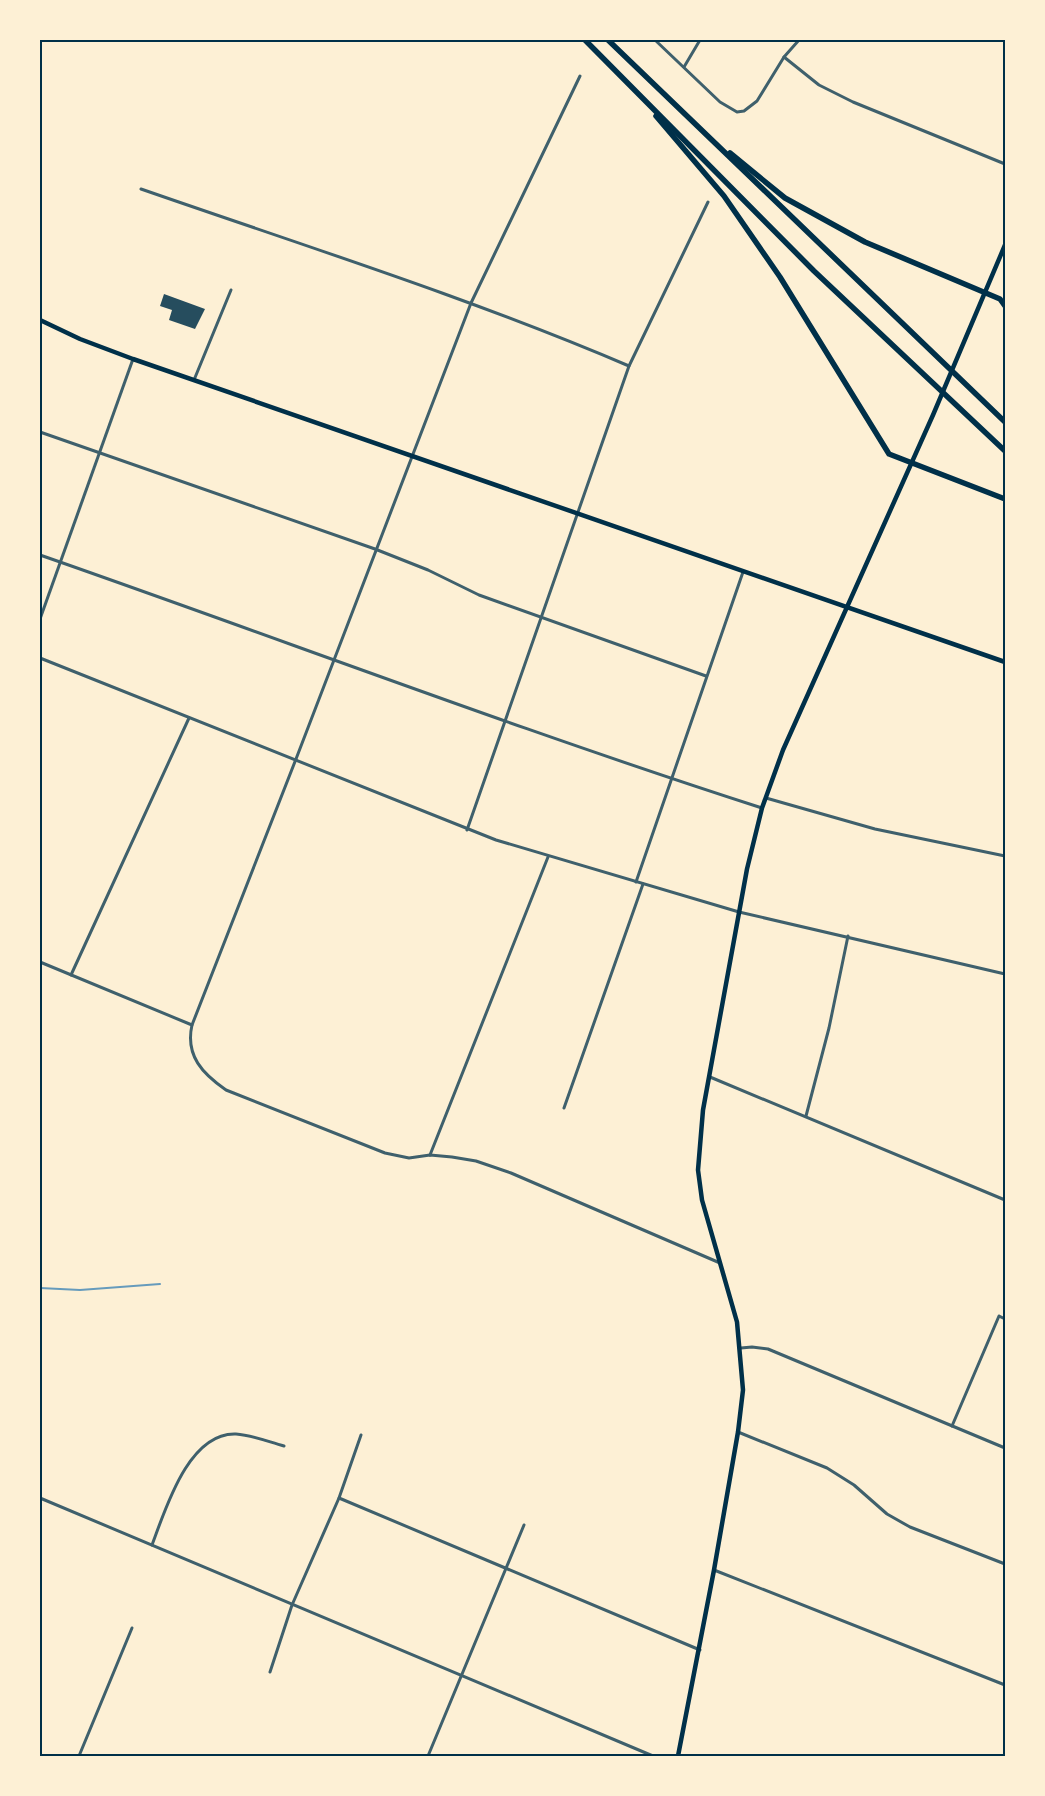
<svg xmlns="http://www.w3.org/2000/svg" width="1045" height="1796" viewBox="0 0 1045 1796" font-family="Quicksand,sans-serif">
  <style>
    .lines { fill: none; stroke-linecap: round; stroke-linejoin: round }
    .stream { stroke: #669bbc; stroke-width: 2 }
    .building { fill: #264d5e }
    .minor { stroke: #3f606c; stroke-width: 3 }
    .secondary { stroke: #003049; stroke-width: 4.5 }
    .primary { stroke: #003049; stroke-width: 4.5 }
    .motorway { stroke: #003049; stroke-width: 5.5 }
    .neatline { fill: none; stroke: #003049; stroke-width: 2 }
  </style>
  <rect width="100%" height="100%" fill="#fdf0d5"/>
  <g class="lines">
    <!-- stream -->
    <polyline class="stream" points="40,1288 80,1290 160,1284"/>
  </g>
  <!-- building -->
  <polygon class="building" points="164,294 205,309 195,329 169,320 172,310 160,306"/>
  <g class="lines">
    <!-- minor -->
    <g class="minor">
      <polyline points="655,40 720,102 737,112 744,111 757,101 784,57 799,40"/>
      <polyline points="784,57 819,85 853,102 1005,164"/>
      <polyline points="684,67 700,40"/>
      <path d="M580,76L471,303L296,759L192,1025C185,1056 203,1074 226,1090L385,1153L409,1158L430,1155L452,1157L476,1161L511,1173L720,1263"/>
      <path d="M141,189C305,246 470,298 629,366"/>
      <polyline points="194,380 231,290"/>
      <polyline points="40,432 375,549 428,570 479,595 706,676"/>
      <path d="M40,555C281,639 519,730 762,808"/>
      <polyline points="40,619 133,359"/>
      <polyline points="40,658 496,840 739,912 1005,974"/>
      <polyline points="766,798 875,829 1005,856"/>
      <polyline points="467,830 629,366 708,202"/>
      <polyline points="636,882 743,572"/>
      <polyline points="40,962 192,1025"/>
      <polyline points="71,975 189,718"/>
      <polyline points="710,1077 1005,1200"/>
      <polyline points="564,1108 643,884"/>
      <polyline points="806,1116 829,1028 848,936"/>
      <polyline points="430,1155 548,857"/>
      <polyline points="741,1348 752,1347 768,1349 1005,1448"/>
      <polyline points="952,1426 999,1316 1005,1319"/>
      <polyline points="738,1432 827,1468 854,1485 887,1514 910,1527 1005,1564"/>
      <polyline points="40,1498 653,1756"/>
      <polyline points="339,1498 700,1650"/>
      <path d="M152,1545C165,1511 188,1432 236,1434C252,1435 269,1442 284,1446"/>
      <polyline points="714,1570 1005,1685"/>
      <polyline points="270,1672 292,1605 339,1498 361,1435"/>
      <polyline points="79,1756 132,1628"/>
      <polyline points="428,1756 524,1525"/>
    </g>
    <!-- secondary -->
    <polyline class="secondary" points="678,1756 714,1570 738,1432 743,1390 737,1322 702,1200 698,1170 703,1110 747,869 762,808 783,750 933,415 1005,245"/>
    <!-- primary -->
    <polyline class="primary" points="40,320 80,339 133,359 1005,662"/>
    <!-- motorway -->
    <g class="motorway">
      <polyline points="585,40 814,271 1005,451"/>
      <polyline points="608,40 1005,422"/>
      <polyline points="656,116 724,196 780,277 889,454 1005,499"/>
      <polyline points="730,153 785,198 865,242 1000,299 1005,306"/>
    </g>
  </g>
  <!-- border -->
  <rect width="1045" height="1796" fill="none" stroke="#fdf0d5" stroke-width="82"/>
  <rect x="41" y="41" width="963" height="1714" class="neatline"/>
</svg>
